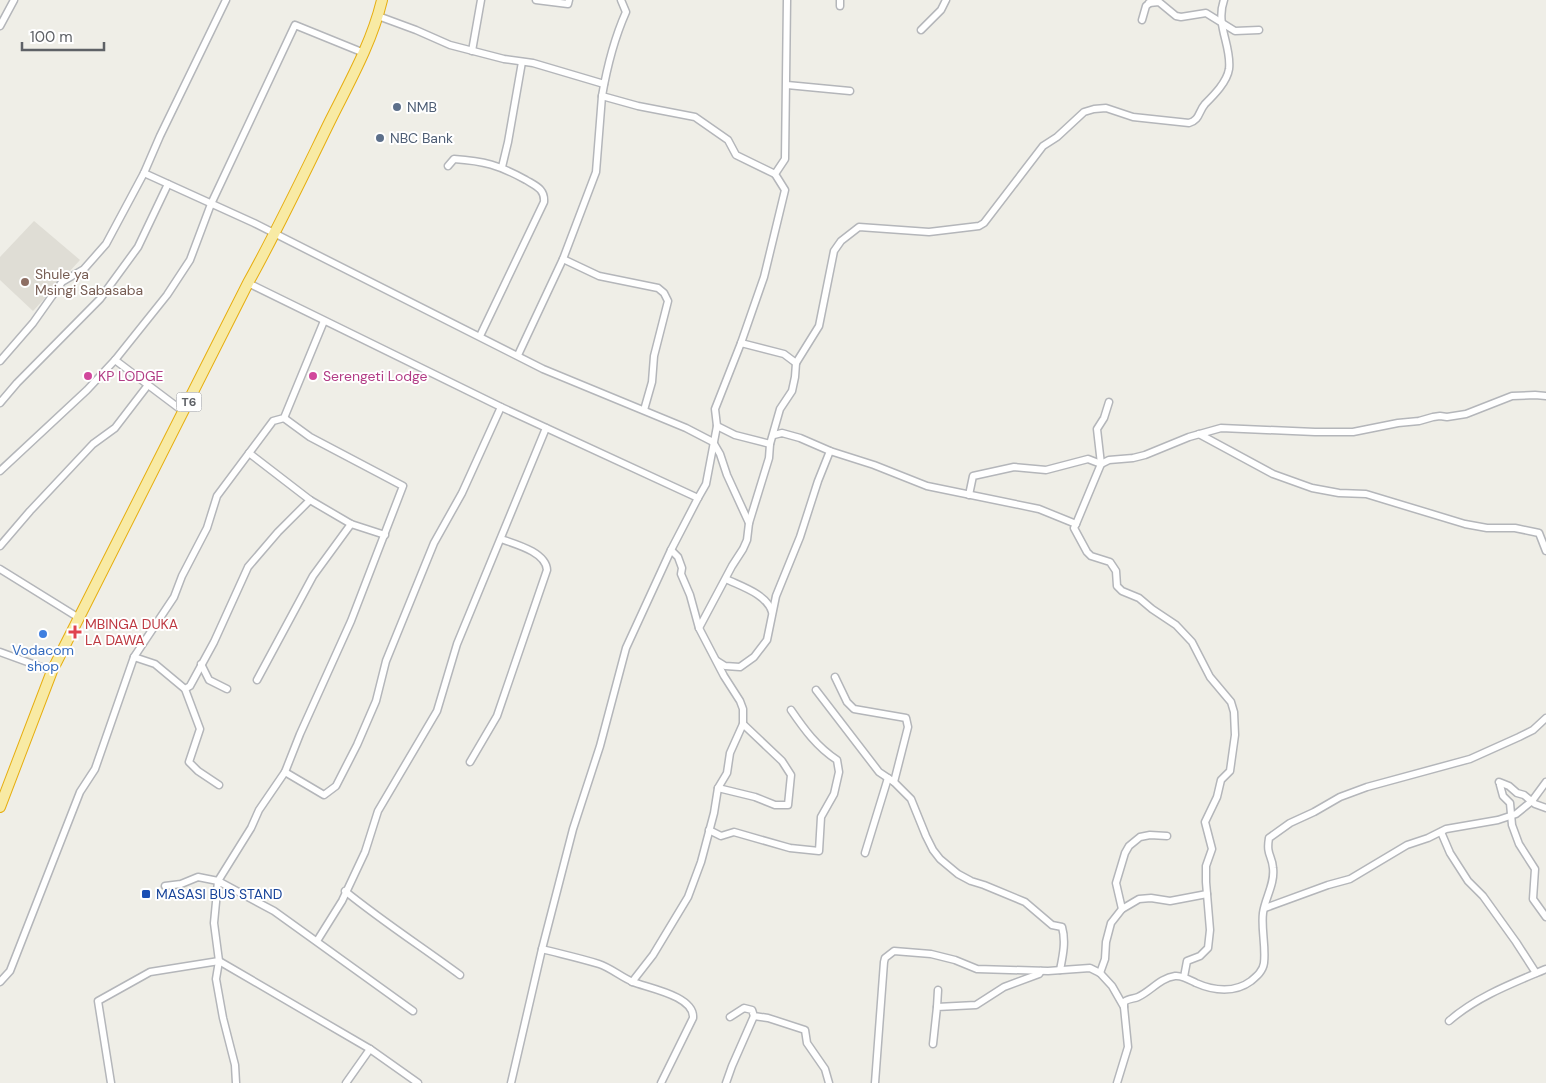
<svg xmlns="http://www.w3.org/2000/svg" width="1546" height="1083" viewBox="0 0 1546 1083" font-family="'DM Sans',sans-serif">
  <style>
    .education { fill: #dfddd5 }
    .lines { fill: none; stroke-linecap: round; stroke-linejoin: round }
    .minor-casing { stroke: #b4b6ba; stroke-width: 9 }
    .trunk-casing { stroke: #e6ae10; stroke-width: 12 }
    .minor { stroke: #fff; stroke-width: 6 }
    .trunk { stroke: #f8eaa4; stroke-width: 10 }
    .service-dot { fill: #5c6f8a; stroke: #fff; stroke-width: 2 }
    .education-dot { fill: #8d6e63; stroke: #fff; stroke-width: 2 }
    .hotel-dot { fill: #d1479c; stroke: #fff; stroke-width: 2 }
    .health-dot { fill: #e0444e; stroke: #fff; stroke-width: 2 }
    .shop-dot { fill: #3f7fe0; stroke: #fff; stroke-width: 2 }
    .transit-dot { fill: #1a4fb4; stroke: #fff; stroke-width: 2 }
    .labels { text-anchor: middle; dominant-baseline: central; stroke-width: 4; stroke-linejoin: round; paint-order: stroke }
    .shield { fill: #fff; stroke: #8e9094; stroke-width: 1 }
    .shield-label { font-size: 12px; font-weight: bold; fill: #5e6166 }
    .service-label { font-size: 14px; fill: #4e5e75; stroke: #fff; text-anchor: start }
    .education-label { font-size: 14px; fill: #785e54; stroke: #fff; text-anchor: start }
    .hotel-label { font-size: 14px; fill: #b23c85; stroke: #fff; text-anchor: start }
    .health-label { font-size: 14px; fill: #be3a42; stroke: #fff; text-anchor: start }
    .shop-label { font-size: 14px; fill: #366cbe; stroke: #fff }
    .transit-label { font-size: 14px; fill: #164399; stroke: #fff; text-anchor: start }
  </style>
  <rect width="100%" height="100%" fill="#efeee7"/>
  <!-- education -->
  <polygon class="education" points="34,221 80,260 33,311 0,280 0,257"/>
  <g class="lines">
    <!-- minor casing -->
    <g class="minor-casing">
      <g id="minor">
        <polyline points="536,0 568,4 569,0"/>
        <path d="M621,0L626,12C614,39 607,67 602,96L638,106L695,117L728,140L736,155L775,174"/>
        <polyline points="840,0 840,6"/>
        <polyline points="1149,3 1159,2 1176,16 1181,17 1206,13 1235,31 1259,30"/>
        <polyline points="378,16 416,30 450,45 504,59 533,63 604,84"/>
        <polyline points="1142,20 1146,6 1152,1"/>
        <polyline points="0,26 14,0"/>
        <polyline points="921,30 941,10 946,0"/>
        <polyline points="472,51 481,0"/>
        <polyline points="787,85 850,91"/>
        <path d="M448,166L454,159C484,161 499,165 526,180C536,186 545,189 544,202L480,336"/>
        <polyline points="502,167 508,142 522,62"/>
        <polyline points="144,173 254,223 543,369 686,428 713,442 720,454 727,475 749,523"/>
        <polyline points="563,259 599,276 658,288 664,293 668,301 654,356 652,382 644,410"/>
        <polyline points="248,283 501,407 698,498 671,550 626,648 600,746 573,829 542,949 511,1083"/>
        <path d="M741,343L784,354L796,363L819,326L834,251L841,241L859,227L929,232L979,226L984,223L1043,146L1057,137L1084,112L1094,109L1106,108L1133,117L1189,123C1200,120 1198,112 1205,104C1214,95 1227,82 1229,69C1232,46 1215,25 1224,0"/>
        <polyline points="518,355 563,259 596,172 602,96"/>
        <polyline points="115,360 184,412"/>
        <polyline points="0,361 33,323 62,282 84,269 106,244 144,173 160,136 226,0"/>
        <polyline points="0,403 17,383 100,299 138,247 168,184"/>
        <polyline points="717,426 735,435 770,444"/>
        <polyline points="1199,434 1273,474 1312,488 1339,493 1366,494 1465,524 1487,528 1515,528 1539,533 1546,551"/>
        <polyline points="774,435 782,433 800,438 830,451 874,465 927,486 1039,509 1076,524 1074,528 1087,552 1091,556 1110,562 1116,571 1117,586 1122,591 1139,598 1152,609 1176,625 1192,642 1210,677 1231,702 1234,712 1235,735 1230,771 1221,780 1217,797 1205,822 1212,849 1206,866 1206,882 1210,930 1208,948 1200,956 1187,961 1184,977"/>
        <polyline points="249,453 310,500 351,524 385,535"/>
        <polyline points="0,471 87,390 115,360 167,295 190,260 211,204 295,25 364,53"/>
        <polyline points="969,495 973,476 1014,467 1046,470 1088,459 1101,464 1109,460 1133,458 1145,455 1189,437 1221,428 1315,432 1353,432 1398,423 1419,421 1433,417 1440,416 1447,417 1466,414 1512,396 1535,395 1546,396"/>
        <polyline points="698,498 706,484 717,426 715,409 741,343 764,277 785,190 775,174 785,159 787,0"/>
        <polyline points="1076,524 1101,464 1097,429 1104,418 1109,402"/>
        <polyline points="0,546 30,511 93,444 115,428 148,385"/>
        <polyline points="0,569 79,618"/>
        <path d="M726,579C740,586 767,594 772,612"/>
        <polyline points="699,628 732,566 743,549 747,540 749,523 769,458 770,444 780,409 792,391 795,377 796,363"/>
        <polyline points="0,652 52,671"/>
        <polyline points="134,657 155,664 185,689 200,729 189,762 198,771 219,785"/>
        <polyline points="717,661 725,666 740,667 754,657 767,640 776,596 800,537 818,481 830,451"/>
        <polyline points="201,664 209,680 227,689"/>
        <polyline points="835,677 847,702 854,709 906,718 908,727 894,782"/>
        <polyline points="257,680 313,576 351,524"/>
        <polyline points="185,689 190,686 214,642 248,567 278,532 310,500"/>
        <path d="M816,690L879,772L894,782L911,799L926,836L933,850L940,859L958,874L971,881L984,885L1025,902L1052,925L1062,927C1066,941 1063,955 1060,970"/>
        <path d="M470,762L497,716L547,570C546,552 515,544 501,539"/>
        <polyline points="285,772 324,795 336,786 357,745 376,701 386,661 434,543 462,493 501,407"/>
        <polyline points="1499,782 1509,786 1517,793 1524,795 1535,804 1546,808"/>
        <polyline points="1500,785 1503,796 1510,803 1512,825 1519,844 1535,869 1533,899 1546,917"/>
        <polyline points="718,788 755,797 775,805 788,805 791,775 782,761 743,724"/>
        <path d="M709,830L721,836L734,832L790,848L819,851L821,817L834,794L839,772L837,760C817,747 804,729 791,710"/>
        <polyline points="1441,832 1450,853 1468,881 1483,896 1516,942 1536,973"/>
        <polyline points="865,853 888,778"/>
        <polyline points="165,886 181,884 198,877 218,881 251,828 259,810 285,772 300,734 351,621 403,486 310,437 284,418"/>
        <path d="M345,891C382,921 422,947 460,975"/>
        <polyline points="1265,908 1328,885 1350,879 1407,845 1428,838 1446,829 1498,820 1516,814 1532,801 1546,782"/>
        <polyline points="1122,909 1116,883 1125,853 1129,846 1140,837 1150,835 1167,836"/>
        <polyline points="317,941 342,901 365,852 378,811 437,711 457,644 546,428"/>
        <path d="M542,949C561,954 580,958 599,964C611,968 621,977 633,982C648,988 695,996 693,1018L661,1083"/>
        <polyline points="1100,973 1105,959 1106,942 1111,923 1122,909 1139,899 1151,898 1170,901 1207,894"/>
        <polyline points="0,982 10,971 80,792 95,769 134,657 174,597 182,576 207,528 217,496 273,421 284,418 324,321"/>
        <polyline points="632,982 653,955 688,897 701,862 714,813 718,788 727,773 730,753 743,724 743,709 740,701 724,676 699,628 690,595 681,574 682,568 678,557 671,550"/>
        <polyline points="937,1007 938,990"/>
        <path d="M1124,1007V1002C1129,998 1134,999 1138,997C1151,991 1160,978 1175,976C1182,975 1190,980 1196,983C1214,991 1235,993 1251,981C1257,976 1263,971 1264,963C1266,946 1261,929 1263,913C1265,898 1275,884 1273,868C1272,855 1266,855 1269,838L1290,823L1314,812L1340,797L1367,787L1470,759L1519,737L1533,730L1546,718"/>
        <polyline points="730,1017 744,1008 752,1010 754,1016 768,1018 805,1030 807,1043 825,1069 829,1083"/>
        <path d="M1449,1021C1476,997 1513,983 1546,969"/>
        <polyline points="933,1044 937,1007 976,1005 1004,987 1039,974 1041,971"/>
        <polyline points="111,1083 98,1001 150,972 219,961 370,1049 418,1083"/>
        <polyline points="236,1083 235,1065 223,1018 216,979 219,961 214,923 218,881 274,911 413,1011"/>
        <polyline points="346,1083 370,1049"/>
        <polyline points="726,1083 732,1066 754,1016"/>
        <polyline points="875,1083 884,962 885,958 894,951 931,954 955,960 977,969 1048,971 1090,968 1100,973 1112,986 1124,1007 1128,1047 1117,1083"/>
      </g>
    </g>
    <!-- trunk casing -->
    <g class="trunk-casing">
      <path id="trunk" d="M0,807L52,671L248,283C278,229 304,174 331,119C350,81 372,42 382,0"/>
    </g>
    <!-- minor -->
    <use href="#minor" class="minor"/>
    <!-- trunk -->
    <use href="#trunk" class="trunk"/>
  </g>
  <!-- markers -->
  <g class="service-dot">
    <circle cx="397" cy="107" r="5"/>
    <circle cx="380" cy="138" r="5"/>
  </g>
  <circle class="education-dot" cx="25" cy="282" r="5"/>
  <g class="hotel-dot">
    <circle cx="88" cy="376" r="5"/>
    <circle cx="313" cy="376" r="5"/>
  </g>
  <path class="health-dot" d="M72.5 624.5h5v5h5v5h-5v5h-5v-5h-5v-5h5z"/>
  <circle class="shop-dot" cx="43" cy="634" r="5"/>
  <rect class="transit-dot" x="141" y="889" width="10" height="10" rx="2.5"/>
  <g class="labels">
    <!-- shield labels -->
    <rect class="shield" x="176.5" y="392.5" width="25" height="19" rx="4"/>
    <g class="shield-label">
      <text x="189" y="402">T6</text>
    </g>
    <!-- service labels -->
    <g class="service-label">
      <text x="407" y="107">NMB</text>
      <text x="390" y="138">NBC Bank</text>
    </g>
    <!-- education labels -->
    <g class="education-label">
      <text x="35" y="274">Shule ya<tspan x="35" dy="16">Msingi Sabasaba</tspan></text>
    </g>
    <!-- hotel labels -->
    <g class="hotel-label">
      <text x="98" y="376">KP LODGE</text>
      <text x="323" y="376">Serengeti Lodge</text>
    </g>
    <!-- health labels -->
    <g class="health-label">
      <text x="85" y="624">MBINGA DUKA<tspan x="85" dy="16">LA DAWA</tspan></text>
    </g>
    <!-- shop labels -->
    <g class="shop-label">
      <text x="43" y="650">Vodacom<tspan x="43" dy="16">shop</tspan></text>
    </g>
    <!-- transit labels -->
    <g class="transit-label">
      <text x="156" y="894">MASASI BUS STAND</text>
    </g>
  </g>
  <!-- scale -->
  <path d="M22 42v8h82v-8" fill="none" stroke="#5e6166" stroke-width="2.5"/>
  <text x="30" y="42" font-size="15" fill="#5e6166" stroke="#ffffff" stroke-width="4" paint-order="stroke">100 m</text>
</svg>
